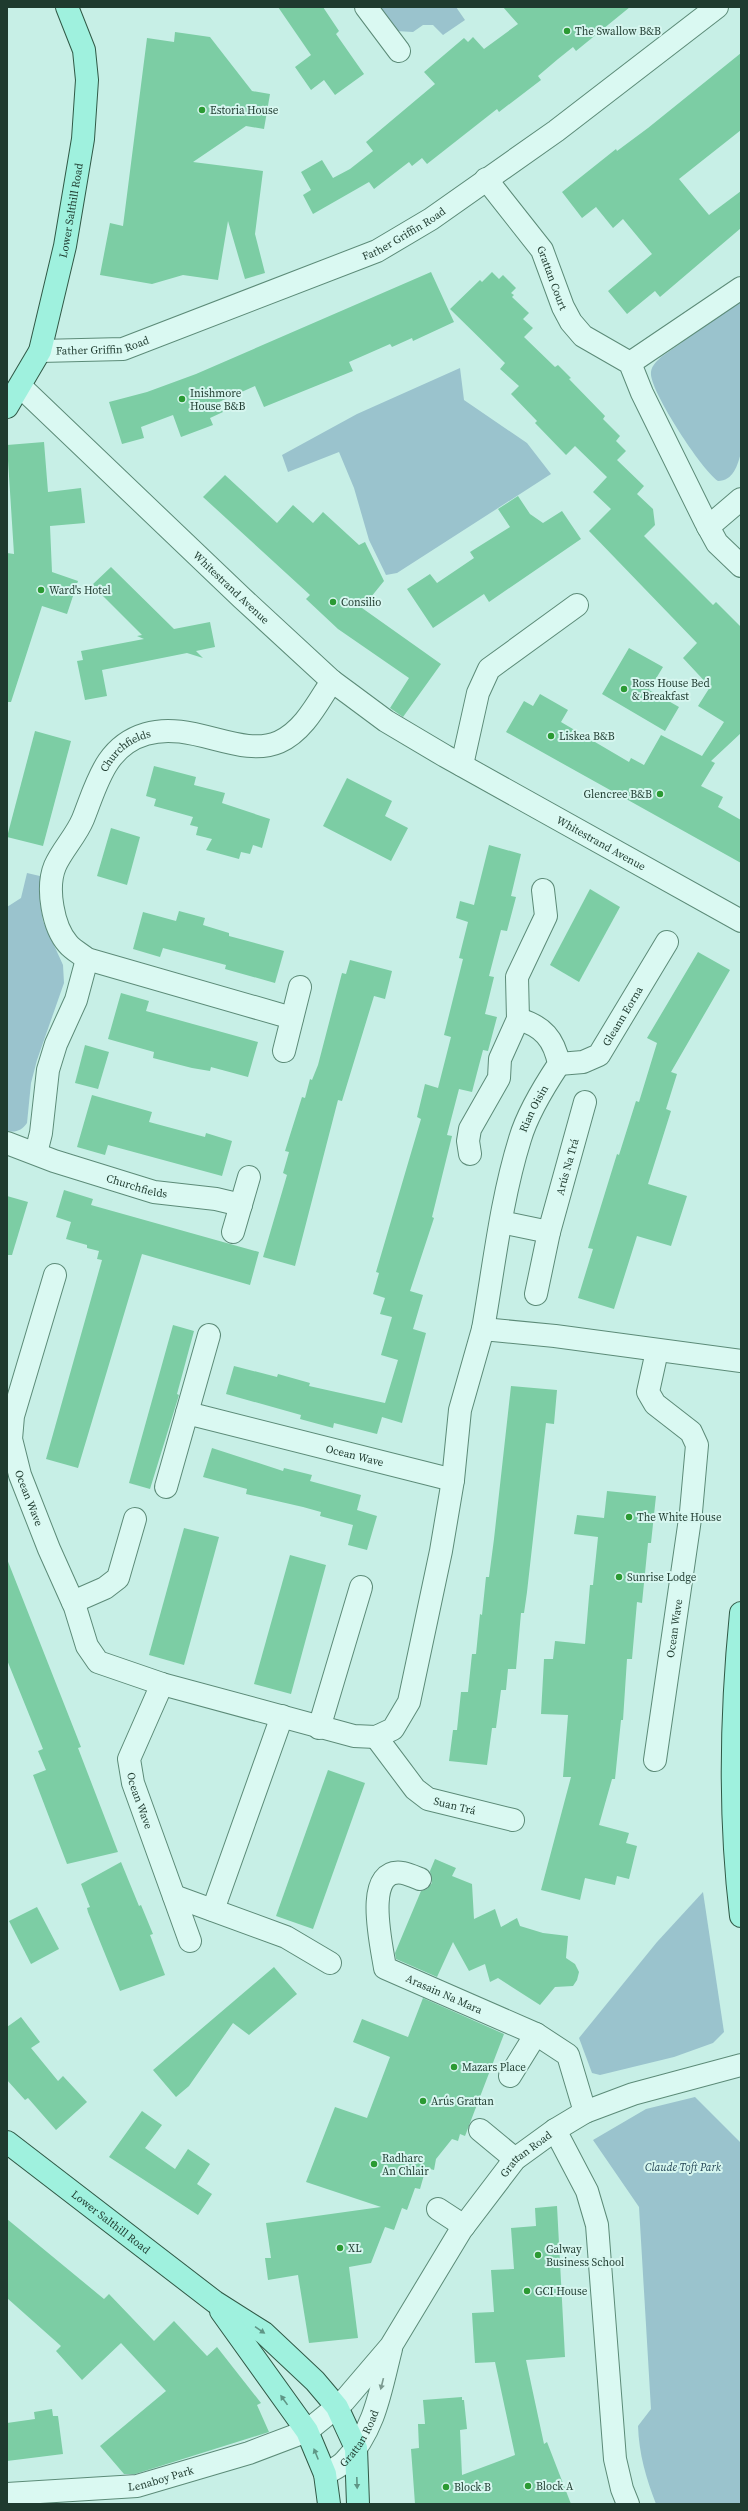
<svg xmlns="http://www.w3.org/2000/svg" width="748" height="2511" viewBox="0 0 748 2511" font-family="'Source Serif 4',serif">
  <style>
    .green { fill: #9ac3cd }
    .building { fill: #7ccda4 }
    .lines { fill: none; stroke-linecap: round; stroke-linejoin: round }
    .minor-casing { stroke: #5c8b78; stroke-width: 24 }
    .major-casing { stroke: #305946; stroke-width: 24 }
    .minor { stroke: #daf9f2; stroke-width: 22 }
    .major { stroke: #9ff1de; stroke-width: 22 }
    .oneway { fill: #5f9686 }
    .oneway2 { fill: #7c9a90 }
    .poi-dot { fill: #2b9a33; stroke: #d6f6ef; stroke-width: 1.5 }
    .labels { text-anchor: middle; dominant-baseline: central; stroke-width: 4; stroke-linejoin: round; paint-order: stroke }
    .poi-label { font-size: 11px; fill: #1f3b2f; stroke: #d6f6ef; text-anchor: start }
    .street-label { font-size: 11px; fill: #1f3b2f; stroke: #d6f6ef }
    .park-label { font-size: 11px; font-style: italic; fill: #264757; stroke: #d6f6ef }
  </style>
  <rect width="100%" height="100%" fill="#c7efe6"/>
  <!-- green -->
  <g class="green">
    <polygon points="379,7 456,7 465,20 443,35 433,25 423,25 413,32 396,31"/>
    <path d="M741,301V452C738,465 733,481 718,481C701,469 653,395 651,375C650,367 656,362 661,357Z"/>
    <polygon points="460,368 464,400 527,443 551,474 397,573 386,575 369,540 354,488 339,452 288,472 282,455 357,414"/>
    <path d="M27,873L44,877L40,901L43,921L63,965L64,983L37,1060L31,1083L27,1123C22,1130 16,1133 7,1131V907L21,898Z"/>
    <polygon points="703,1892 724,2032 713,2043 674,2057 600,2075 592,2073 579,2038 657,1942"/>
    <path d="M695,2097L741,2143V2504H656C646,2478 639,2454 638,2426L651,2409L639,2207L593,2140L646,2109Z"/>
  </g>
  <!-- building -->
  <g class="building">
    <polygon points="278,7 323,7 339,31 336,34 364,74 335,95 324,80 311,90 295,67 311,55"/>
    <polygon points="503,7 630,7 576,51 573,47 558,59 538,76 541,80 499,112 497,109 427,164 422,158 412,166 409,162 374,189 369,182 313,214 303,195 311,190 301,172 322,160 333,178 350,169 373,151 366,142 435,84 424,72 464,38 468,42 473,37 484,49 518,24"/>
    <polygon points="175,32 210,37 252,91 270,94 264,129 246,126 193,162 263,171 255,234 265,273 245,279 228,221 218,280 183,275 152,284 100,275 110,223 123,226 147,38 174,42"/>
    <polygon points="741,53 741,130 679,179 709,215 741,191 741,228 660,297 655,291 627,314 608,291 652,254 623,219 613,228 596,207 582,218 562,192 616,149 617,151 648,128"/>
    <polygon points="431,272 454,322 413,341 412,338 392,347 390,344 349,362 353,371 264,407 255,386 219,402 223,412 210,418 213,425 181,437 173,415 141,427 144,438 122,444 109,402 147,392 196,374"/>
    <polygon points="492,272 499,279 503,275 516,288 511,293 514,295 512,297 529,313 523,319 533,328 524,337 555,367 558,365 571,378 569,379 605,416 603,419 620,436 616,441 626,451 617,460 644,486 637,494 653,509 655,525 644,536 713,605 716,602 741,627 741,733 711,761 715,763 701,786 723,797 718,807 741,820 741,863 506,732 524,701 533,706 540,694 568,710 561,722 629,762 631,758 644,765 661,735 702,756 724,722 698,706 710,687 683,658 697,643 589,531 611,509 593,492 607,477 575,446 566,455 535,423 537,421 511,394 519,386 500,369 505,363 450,309 480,280 482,282"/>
    <polygon points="44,442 48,492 81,488 85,523 50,526 52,572 78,581 67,614 42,606 11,702 7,702 7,553 14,554 7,445"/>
    <polygon points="225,475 277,523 293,505 313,523 323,512 359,545 365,542 384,581 362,608 441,664 403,717 390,708 409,678 338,629 306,599 310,595 203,497"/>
    <polygon points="518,496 530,514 543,523 562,511 581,539 489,602 484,594 433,628 407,589 430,574 437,583 474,558 470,552 510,527 498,509"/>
    <polygon points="111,567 174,629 210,622 215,647 196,651 203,658 187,653 102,670 107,696 85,700 77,661 83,660 81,651 144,639 137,636 142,635 92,585"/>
    <polygon points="629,648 663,667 649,690 679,707 665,731 602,694"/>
    <polygon points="35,731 71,741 43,846 7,837"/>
    <polygon points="154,766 196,777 194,785 225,793 222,803 270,819 262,848 253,845 250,854 241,852 239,859 206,850 212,839 196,835 198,827 190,825 193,817 154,806 156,799 146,796"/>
    <polygon points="347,778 392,801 385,816 408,828 391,861 323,826"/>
    <polygon points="111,828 140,837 127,885 97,876"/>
    <polygon points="489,845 521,854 511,896 516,897 507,931 501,930 489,976 494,977 485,1014 497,1017 488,1051 483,1050 472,1092 459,1089 447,1135 452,1136 432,1217 434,1218 410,1291 423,1295 413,1329 426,1333 402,1423 382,1417 377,1434 334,1423 333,1428 300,1419 301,1415 226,1394 234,1366 277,1377 278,1374 310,1383 309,1386 385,1403 398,1360 381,1355 392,1317 380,1314 385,1298 373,1294 379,1273 376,1272 421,1119 417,1117 425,1084 438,1088 451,1037 444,1035 463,959 459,958 468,922 456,918 460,901 474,905"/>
    <polygon points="590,889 620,907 579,982 550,965"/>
    <polygon points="179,911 205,918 203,925 229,933 229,936 284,951 275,983 225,969 226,965 163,948 160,957 133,949 143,912 176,921"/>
    <polygon points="698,952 730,970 671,1072 677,1074 666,1109 671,1111 648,1184 687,1196 671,1246 637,1236 614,1309 578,1298 593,1249 588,1248 617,1154 619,1155 636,1101 639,1102 657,1043 647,1038"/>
    <polygon points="350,960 392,971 385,999 374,996 342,1101 338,1100 295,1266 263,1257 287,1175 283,1173 289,1152 285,1151 302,1097 305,1098 310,1079 312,1080 318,1065 342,973 346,974"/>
    <polygon points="121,993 149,1001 146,1011 258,1042 248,1077 211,1067 210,1071 192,1068 153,1058 154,1052 108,1039"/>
    <polygon points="85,1045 109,1052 98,1089 75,1083"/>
    <polygon points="92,1095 152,1112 149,1122 205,1137 206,1133 232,1141 222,1176 108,1145 105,1155 77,1147"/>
    <polygon points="64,1190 93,1199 91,1205 259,1252 250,1285 142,1254 78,1468 46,1459 102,1260 97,1259 99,1251 87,1248 87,1245 66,1239 71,1222 56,1217"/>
    <polygon points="7,1196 28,1202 12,1255 7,1255"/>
    <polygon points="173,1325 194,1331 177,1394 179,1395 150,1489 129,1483"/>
    <polygon points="511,1386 557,1390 554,1424 546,1423 527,1592 524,1613 521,1613 516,1669 508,1669 506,1690 501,1690 496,1728 492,1728 487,1765 449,1761 453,1730 457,1730 461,1692 468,1692 472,1654 476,1654 480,1614 482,1615 486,1577 489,1577 494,1539"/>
    <polygon points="212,1448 283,1471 284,1468 312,1475 310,1481 361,1495 357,1510 377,1516 367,1550 348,1545 353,1525 320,1516 321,1512 303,1507 246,1494 247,1489 203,1477"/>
    <polygon points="607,1491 656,1496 651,1543 648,1543 642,1603 637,1602 632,1659 627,1659 623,1720 621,1720 615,1779 612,1779 599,1825 629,1833 626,1843 637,1846 629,1879 617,1876 615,1885 585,1878 580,1900 541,1890 571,1777 563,1777 568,1715 541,1714 544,1659 553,1659 555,1641 585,1644 590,1585 593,1585 598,1537 574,1534 577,1515 604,1518"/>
    <polygon points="184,1528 219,1537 184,1665 149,1655"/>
    <polygon points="290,1555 326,1565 291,1694 254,1684"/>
    <polygon points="7,1559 81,1747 78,1748 118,1852 67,1864 33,1775 46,1770 38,1751 43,1749 7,1660"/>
    <polygon points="328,1770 365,1783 313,1929 276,1916"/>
    <polygon points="435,1859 456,1868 452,1876 472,1884 474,1919 495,1909 501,1927 517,1918 520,1926 543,1933 568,1936 566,1958 575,1964 579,1972 577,1980 573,1986 555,1987 540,2005 498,1978 490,1982 485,1964 469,1971 453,1942 437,1977 396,1959 395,1953 421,1891 427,1889 432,1883 430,1871"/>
    <polygon points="121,1862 139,1906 141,1905 153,1934 150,1935 165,1975 120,1991 88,1912 87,1908 90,1907 81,1884"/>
    <polygon points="37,1907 59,1949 31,1964 9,1921"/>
    <polygon points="274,1967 297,1994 249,2035 233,2023 189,2086 176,2097 153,2070"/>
    <polygon points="423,1998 504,2034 465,2136 460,2134 458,2141 452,2139 436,2159 434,2170 426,2168 420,2189 415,2188 407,2210 402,2208 394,2230 385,2227 371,2263 349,2267 358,2338 309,2343 298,2275 268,2280 265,2258 271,2258 266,2223 381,2207 306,2182 335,2107 367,2118 390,2057 353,2042 362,2019 408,2037"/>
    <polygon points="21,2017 40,2042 31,2048 58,2081 63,2076 87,2102 56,2130 28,2098 25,2100 7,2080 7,2027"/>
    <polygon points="142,2111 162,2125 145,2148 175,2169 188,2149 210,2164 197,2184 212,2194 198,2215 109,2157"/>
    <polygon points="557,2206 565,2357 526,2360 544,2444 547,2442 571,2504 415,2504 411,2449 419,2448 418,2424 425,2424 423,2400 462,2397 462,2400 464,2400 467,2429 460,2430 462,2475 515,2455 495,2362 475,2363 472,2313 494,2312 491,2270 514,2269 511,2228 536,2226 535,2208"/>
    <polygon points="7,2219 104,2299 109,2294 154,2341 174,2321 207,2356 217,2347 261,2403 257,2405 269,2432 135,2474 124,2474 100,2446 166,2391 121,2343 82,2380 56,2351 61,2346 7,2298"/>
    <polygon points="52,2409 53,2416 58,2416 63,2454 7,2461 7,2423 35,2419 34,2412"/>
  </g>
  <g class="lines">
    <!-- minor casing -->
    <g class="minor-casing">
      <g id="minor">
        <polyline points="366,7 399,51"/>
        <path id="s1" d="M486,179L542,250L563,307L571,322L583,336L630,363L642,393L705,521L717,543L741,566"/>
        <path id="s2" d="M40,351L123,349L377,251L431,219L556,131L717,7"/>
        <polyline points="630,363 741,288"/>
        <path id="s3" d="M20,386L242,598L332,681L351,695L386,721L445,756L741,921"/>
        <polyline points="708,527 741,499"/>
        <polyline points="462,765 478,693 489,669 577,605"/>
        <path id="s4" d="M292,1018L87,959C81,954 73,950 68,944C53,927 46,888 55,866C62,850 76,836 83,819C97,784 105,746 146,734C192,720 240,759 279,742C304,731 318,702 332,681"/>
        <polyline points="284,1051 300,987"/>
        <path id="s5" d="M559,1064L583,1062L599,1055L667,942"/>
        <path id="s6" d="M7,1143L54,1161L154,1192L216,1199L241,1205"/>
        <polyline points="36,1153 41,1133 48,1070 56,1044 76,1000 87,959"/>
        <polyline points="470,1154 468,1141 470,1129 499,1078 500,1059 518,1019 517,977 546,916 543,890"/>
        <polyline points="501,1222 549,1232"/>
        <polyline points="233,1232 249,1177"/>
        <path id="s7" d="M55,1275L13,1416L11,1439L20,1475L49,1549L75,1607L87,1646L98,1662L162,1684L354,1736L376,1737L393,1729L409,1702L441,1551L453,1480L460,1410L483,1329L555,1336L741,1361"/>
        <path id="s8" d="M536,1294L549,1232L585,1102"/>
        <path id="s9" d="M483,1329C494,1266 501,1200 520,1139C527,1115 545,1085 559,1064C554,1039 543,1026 518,1019"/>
        <path id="s10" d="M187,1413L453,1480"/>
        <polyline points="166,1487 209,1335"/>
        <polyline points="73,1602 105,1588 118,1578 135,1519"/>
        <path id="s11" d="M162,1684L129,1759L133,1783L190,1941"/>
        <polyline points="319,1728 361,1587"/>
        <path id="s12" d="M376,1737L415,1789L428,1799L513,1820"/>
        <path id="s13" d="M655,1760L691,1512L697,1445L691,1432L655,1404L648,1392L657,1351"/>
        <path id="s14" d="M420,1879C415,1877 408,1874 403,1873C362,1866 382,1947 385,1968L536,2034L568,2055L585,2112"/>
        <polyline points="174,1896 286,1937 330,1963"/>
        <polyline points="213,1910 282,1716"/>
        <polyline points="510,2076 536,2034"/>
        <polyline points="480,2130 515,2159"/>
        <polyline points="555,2130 587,2191 597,2225 615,2459 622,2489 628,2504"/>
        <polyline points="438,2209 464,2226"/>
        <path id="s15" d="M325,2474C331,2470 340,2467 345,2461C375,2431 381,2388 391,2349"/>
        <path id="s16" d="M7,2494L137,2486L249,2453L307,2431L344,2401L391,2346L461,2230L515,2159L555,2130L585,2112L633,2094L741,2065"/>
      </g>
    </g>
    <!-- major casing -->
    <g class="major-casing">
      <g id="major">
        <path id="s17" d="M7,407L40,351L65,246L83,139L87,80L84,50L67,7"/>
        <path d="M741,1613C731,1713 729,1816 741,1916"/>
        <path id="s18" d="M7,2142L215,2302L264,2333L315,2381L337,2407L356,2448L358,2504"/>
        <polyline points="221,2311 307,2431 325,2474 329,2504"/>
      </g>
    </g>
    <!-- minor -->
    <use href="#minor" class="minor"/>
    <!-- major -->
    <use href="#major" class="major"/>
  </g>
  <!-- one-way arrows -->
  <defs><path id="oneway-solid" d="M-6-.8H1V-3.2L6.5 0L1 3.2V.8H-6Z"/></defs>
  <g class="oneway">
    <use href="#oneway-solid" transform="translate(260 2330) rotate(34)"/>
    <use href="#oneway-solid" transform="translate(284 2400) rotate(-126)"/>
    <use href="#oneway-solid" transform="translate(316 2454) rotate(-112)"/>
    <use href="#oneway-solid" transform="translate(357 2483) rotate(88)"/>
  </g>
  <use class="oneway2" href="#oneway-solid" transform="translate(382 2384) rotate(104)"/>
  <!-- markers -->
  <g class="poi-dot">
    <circle cx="567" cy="31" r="4"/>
    <circle cx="202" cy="110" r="4"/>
    <circle cx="182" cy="399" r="4"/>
    <circle cx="41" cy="590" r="4"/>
    <circle cx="333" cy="602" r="4"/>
    <circle cx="624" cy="689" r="4"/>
    <circle cx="551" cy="736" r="4"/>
    <circle cx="660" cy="794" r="4"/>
    <circle cx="629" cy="1517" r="4"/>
    <circle cx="619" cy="1577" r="4"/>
    <circle cx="454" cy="2067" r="4"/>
    <circle cx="423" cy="2101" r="4"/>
    <circle cx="374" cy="2164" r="4"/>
    <circle cx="340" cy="2248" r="4"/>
    <circle cx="538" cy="2255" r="4"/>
    <circle cx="527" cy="2291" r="4"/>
    <circle cx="528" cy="2486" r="4"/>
    <circle cx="446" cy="2487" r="4"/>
  </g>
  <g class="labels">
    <!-- poi labels -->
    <g class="poi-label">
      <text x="575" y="31">The Swallow B&amp;B</text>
      <text x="210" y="110">Estoria House</text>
      <text x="190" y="393">Inishmore<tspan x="190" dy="13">House B&amp;B</tspan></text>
      <text x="49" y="590">Ward's Hotel</text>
      <text x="341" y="602">Consilio</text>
      <text x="632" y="683">Ross House Bed<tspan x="632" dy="13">&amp; Breakfast</tspan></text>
      <text x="559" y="736">Liskea B&amp;B</text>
      <text x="652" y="794" text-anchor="end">Glencree B&amp;B</text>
      <text x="637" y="1517">The White House</text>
      <text x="627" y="1577">Sunrise Lodge</text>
      <text x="462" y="2067">Mazars Place</text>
      <text x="431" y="2101">Arús Grattan</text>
      <text x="382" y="2158">Radharc<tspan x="382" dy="13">An Chlair</tspan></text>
      <text x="348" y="2248">XL</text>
      <text x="546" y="2249">Galway<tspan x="546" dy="13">Business School</tspan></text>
      <text x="535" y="2291">GCI House</text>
      <text x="536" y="2486">Block A</text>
      <text x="454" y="2487">Block B</text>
    </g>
    <!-- street labels -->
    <g class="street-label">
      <text stroke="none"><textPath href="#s17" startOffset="209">Lower Salthill Road</textPath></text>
      <text stroke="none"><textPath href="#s2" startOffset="387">Father Griffin Road</textPath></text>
      <text stroke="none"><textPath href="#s1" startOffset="120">Grattan Court</textPath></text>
      <text stroke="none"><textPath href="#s2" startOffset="63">Father Griffin Road</textPath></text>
      <text stroke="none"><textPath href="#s3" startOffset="292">Whitestrand Avenue</textPath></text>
      <text stroke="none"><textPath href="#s4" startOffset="458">Churchfields</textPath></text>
      <text stroke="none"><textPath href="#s3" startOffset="744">Whitestrand Avenue</textPath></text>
      <text stroke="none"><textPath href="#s5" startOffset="87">Gleann Eorna</textPath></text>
      <text stroke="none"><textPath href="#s9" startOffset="227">Rian Oisin</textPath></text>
      <text stroke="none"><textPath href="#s8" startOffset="131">Arús Na Trá</textPath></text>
      <text stroke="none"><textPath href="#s6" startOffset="137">Churchfields</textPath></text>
      <text stroke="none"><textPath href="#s10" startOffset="173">Ocean Wave</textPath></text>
      <text stroke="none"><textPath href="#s7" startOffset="232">Ocean Wave</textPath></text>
      <text stroke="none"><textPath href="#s13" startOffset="133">Ocean Wave</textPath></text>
      <text stroke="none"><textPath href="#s11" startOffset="125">Ocean Wave</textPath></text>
      <text stroke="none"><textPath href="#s12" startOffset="109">Suan Trá</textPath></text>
      <text stroke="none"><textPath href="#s14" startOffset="194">Arasain Na Mara</textPath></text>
      <text stroke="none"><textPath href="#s16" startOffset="665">Grattan Road</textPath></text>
      <text stroke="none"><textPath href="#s18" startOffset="131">Lower Salthill Road</textPath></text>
      <text stroke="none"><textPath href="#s15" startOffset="51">Grattan Road</textPath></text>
      <text stroke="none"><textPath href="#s16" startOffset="155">Lenaboy Park</textPath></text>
    </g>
    <!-- park labels -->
    <g class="park-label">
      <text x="683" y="2167">Claude Toft Park</text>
    </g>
  </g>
  <!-- border -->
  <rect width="748" height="2511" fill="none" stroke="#1f3b2f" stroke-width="16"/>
</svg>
